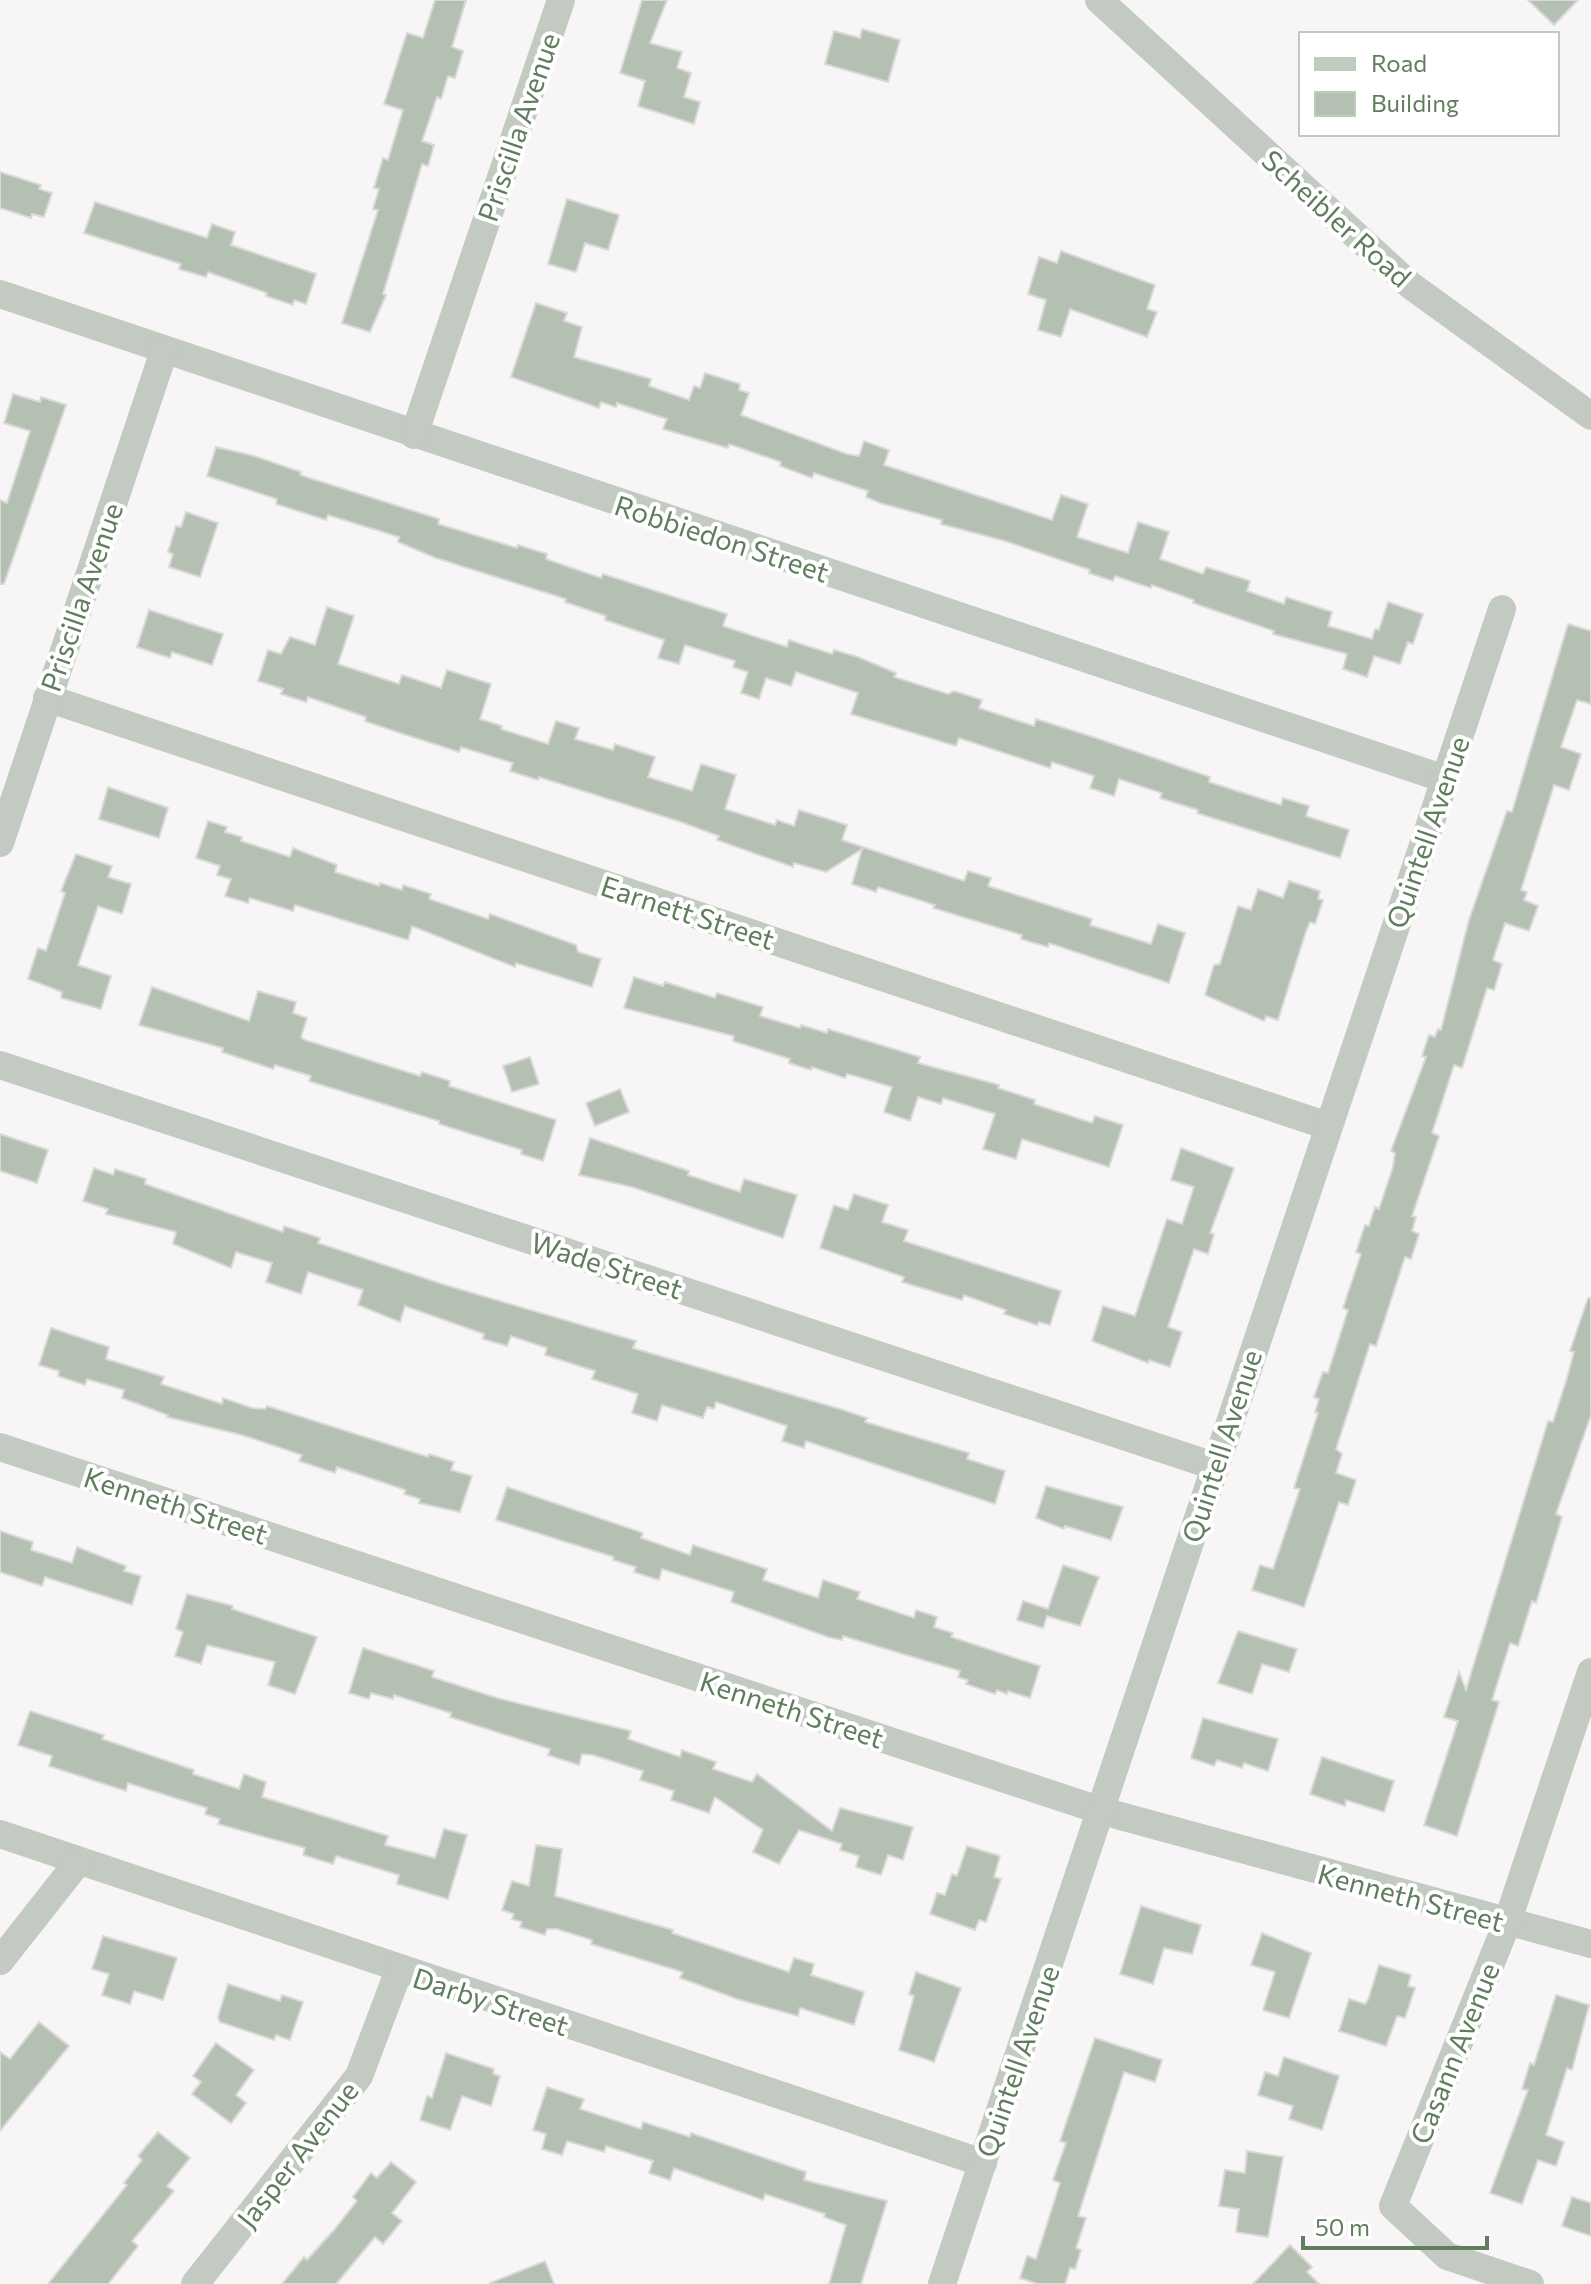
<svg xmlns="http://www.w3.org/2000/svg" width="1591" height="2284" viewBox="0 0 1591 2284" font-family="Commissioner,sans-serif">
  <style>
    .building { fill: #b4c0b2; stroke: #dad8d9; stroke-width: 2 }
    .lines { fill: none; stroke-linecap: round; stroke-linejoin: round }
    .minor { stroke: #c2cac1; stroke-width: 28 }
    .labels { text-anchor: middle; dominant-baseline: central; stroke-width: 8; stroke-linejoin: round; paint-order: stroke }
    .street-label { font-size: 28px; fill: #607d5d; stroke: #fff }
  </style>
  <rect width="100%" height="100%" fill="#f8f5f7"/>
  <!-- building -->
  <g class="building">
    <polygon points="435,0 466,0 452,47 463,51 455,78 448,76 441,99 437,97 422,141 434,145 428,166 422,164 383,294 386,295 370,332 342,323 378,210 373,209 379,189 374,188 383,158 388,160 403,110 384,104 407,33 423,38"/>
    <polygon points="642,0 667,0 650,43 682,52 677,68 691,73 684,97 700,102 694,124 638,106 645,81 620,73"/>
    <polygon points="1528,0 1578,0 1554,25"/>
    <polygon points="862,29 900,40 888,82 825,64 834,31 860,38"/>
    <polygon points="0,172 41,185 39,189 52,193 44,217 32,214 31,218 0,208"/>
    <polygon points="567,199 619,215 608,250 585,243 576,272 548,264"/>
    <polygon points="95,202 207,238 212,224 235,232 231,245 316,274 306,304 294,300 293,305 266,296 267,293 208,272 206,277 179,269 181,264 84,233"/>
    <polygon points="1061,251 1155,285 1147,309 1157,312 1147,337 1070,309 1061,337 1038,330 1046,300 1028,294 1039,257 1057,263"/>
    <polygon points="536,303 567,313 564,321 582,327 574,357 651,379 649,386 689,400 694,386 700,388 705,373 740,384 739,390 749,393 741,415 847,454 859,456 864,441 889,450 884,465 1052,520 1061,495 1088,504 1077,537 1128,553 1138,522 1169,532 1160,559 1203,574 1206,567 1250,581 1247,591 1284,604 1286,597 1332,612 1328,626 1372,639 1375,629 1379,630 1388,602 1423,614 1413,644 1408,642 1400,664 1374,656 1367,677 1343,669 1347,654 1273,634 1274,631 1193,603 1194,600 1152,585 1151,588 1115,576 1113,581 1089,573 1090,570 1005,541 941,524 942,520 880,503 866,497 868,491 814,473 812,478 780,466 781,462 729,444 728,448 663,429 667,419 617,403 616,407 601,402 599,408 511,377"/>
    <polygon points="13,394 40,402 41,397 66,405 4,584 0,584 0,500 7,503 30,431 4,423"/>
    <polygon points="216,447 254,456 301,472 300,475 439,519 438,524 517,548 518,545 547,554 546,559 601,578 603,574 727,614 723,626 787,647 789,640 832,654 834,650 858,657 896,673 894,677 948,694 954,691 982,700 979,708 1034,726 1036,719 1096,738 1210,777 1209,782 1281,805 1283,798 1309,806 1306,816 1349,830 1340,858 1197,813 1198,810 1160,798 1162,793 1119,779 1114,796 1090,788 1094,776 1052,762 1050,768 959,738 956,746 851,714 858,693 796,672 791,686 766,678 759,699 741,693 748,672 733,667 735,661 685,645 679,664 658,658 664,640 605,620 606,616 565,602 566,599 436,558 398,542 399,537 328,515 326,520 276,504 277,499 207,476"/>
    <polygon points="186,512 218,523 200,577 169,567 173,554 168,552 176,526 181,527"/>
    <polygon points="327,607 354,616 338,664 399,684 402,675 441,688 447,670 491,684 480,719 502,726 501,729 548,744 556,721 579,728 575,739 613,750 615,744 655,757 648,777 692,791 701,764 736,775 725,809 775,825 777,820 794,826 799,810 847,825 842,840 964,881 968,871 991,878 988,886 1092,919 1090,925 1151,944 1158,924 1185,933 1169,983 1049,943 1048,947 1021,939 1022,935 933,908 935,905 878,887 876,892 852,884 862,849 826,872 794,863 793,867 717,840 719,836 681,822 539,777 538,780 510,771 513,763 461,747 459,752 391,730 365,721 366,717 308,697 306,702 281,694 283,689 258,681 268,650 281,654 290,637 315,645"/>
    <polygon points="149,610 223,634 212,665 172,652 170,658 137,647"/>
    <polygon points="1568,624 1591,631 1591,704 1577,700 1561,747 1581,754 1569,790 1554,785 1521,890 1527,892 1524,900 1538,906 1529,931 1505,923 1493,960 1502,964 1494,990 1487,988 1462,1068 1454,1065 1432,1133 1439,1136 1412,1216 1416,1217 1412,1231 1419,1234 1411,1259 1405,1257 1376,1346 1370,1344 1336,1449 1342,1454 1336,1473 1356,1480 1348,1505 1339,1502 1304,1607 1252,1590 1260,1565 1273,1569 1300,1489 1294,1488 1318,1413 1315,1412 1319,1399 1314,1397 1323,1372 1328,1373 1348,1310 1343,1308 1361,1254 1356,1252 1365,1225 1369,1226 1375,1207 1379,1209 1393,1167 1395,1153 1391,1151 1426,1057 1422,1056 1429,1035 1435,1037 1438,1029 1441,1030 1469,920 1507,811 1512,812"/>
    <polygon points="108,787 168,808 159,838 99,819"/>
    <polygon points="208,821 227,827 225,832 242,837 241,841 290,857 293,848 337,865 335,872 379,886 380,883 402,890 403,885 431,894 429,899 488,919 490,914 576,945 578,952 601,959 592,987 516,963 515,967 412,926 408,940 295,905 293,911 250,898 248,903 225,896 231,879 217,875 220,866 196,858"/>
    <polygon points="76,854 112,866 108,877 131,884 122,914 98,906 78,965 111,976 101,1009 61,998 62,992 28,979 38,948 46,951 65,893 61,891"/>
    <polygon points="1289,881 1320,891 1318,899 1323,900 1315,924 1310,922 1306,931 1278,1020 1266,1016 1264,1021 1205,995 1214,965 1220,964 1238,906 1251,910 1258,889 1283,898"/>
    <polygon points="634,977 663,986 665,982 715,998 717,993 763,1007 760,1016 800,1028 801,1025 827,1033 828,1029 920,1057 918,1063 999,1085 998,1088 1035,1100 1034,1104 1092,1123 1095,1116 1123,1125 1109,1167 1022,1139 1016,1159 983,1149 995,1114 943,1098 941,1104 918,1097 910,1121 884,1112 892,1087 855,1076 847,1074 845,1078 812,1067 811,1070 789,1063 790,1059 733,1041 734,1036 624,1008"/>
    <polygon points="152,987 249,1021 258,991 296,1002 293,1013 307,1018 301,1037 305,1040 420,1076 422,1072 450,1081 449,1086 556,1120 543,1161 521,1154 522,1150 439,1124 439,1121 309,1081 311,1076 275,1065 273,1069 222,1052 223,1048 139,1025"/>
    <polygon points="530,1057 539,1084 512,1092 503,1066"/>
    <polygon points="620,1089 629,1112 595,1126 586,1103"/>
    <polygon points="0,1134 48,1150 37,1183 0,1171"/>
    <polygon points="590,1138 689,1171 688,1175 740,1192 744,1179 797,1195 783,1238 632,1187 579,1175"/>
    <polygon points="1181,1148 1234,1168 1210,1233 1214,1234 1208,1254 1194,1249 1168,1327 1182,1332 1170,1367 1149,1360 1148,1363 1092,1341 1103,1306 1135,1316 1167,1219 1182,1224 1194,1187 1171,1180"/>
    <polygon points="94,1168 113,1175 115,1169 146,1179 145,1184 283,1232 284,1226 320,1238 318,1243 445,1285 636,1341 633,1348 843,1410 867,1418 865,1422 969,1453 967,1459 1005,1471 995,1504 806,1441 804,1448 782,1441 787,1426 716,1402 714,1409 707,1407 703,1418 662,1405 657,1421 632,1413 638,1394 592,1379 595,1371 545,1355 547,1348 511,1336 507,1346 483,1339 484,1334 405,1306 400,1322 358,1305 363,1290 308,1272 301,1294 266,1282 272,1263 236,1252 231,1268 173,1244 176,1232 106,1214 108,1209 83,1201"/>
    <polygon points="854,1194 888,1205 882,1222 908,1230 904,1241 1061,1291 1050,1325 1039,1322 1037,1325 1004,1314 1006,1310 964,1295 962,1300 902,1282 904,1277 820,1248 834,1205 848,1210"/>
    <polygon points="1588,1298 1591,1298 1591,1415 1556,1514 1562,1517 1536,1603 1532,1601 1518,1646 1510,1643 1492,1700 1499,1702 1457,1836 1424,1825 1458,1721 1444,1717 1459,1672 1466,1690 1546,1428 1548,1421 1553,1422 1567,1378 1574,1352 1570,1351"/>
    <polygon points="51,1328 109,1347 106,1359 164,1377 161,1384 222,1404 223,1398 252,1408 265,1409 267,1406 428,1457 429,1454 454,1462 451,1470 472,1476 460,1512 419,1503 420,1499 404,1494 406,1490 337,1467 335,1473 299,1461 302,1455 242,1435 167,1417 168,1415 122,1398 124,1390 87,1379 85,1385 58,1376 59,1371 39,1365"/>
    <polygon points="1046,1486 1123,1507 1111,1540 1065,1526 1064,1529 1036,1518"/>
    <polygon points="507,1487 643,1533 641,1538 690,1555 693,1545 767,1569 763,1580 818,1598 823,1580 860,1592 857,1599 914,1618 916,1610 937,1617 934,1627 953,1633 951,1637 1040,1666 1030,1698 1008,1691 1007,1694 997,1690 995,1694 966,1684 968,1680 958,1677 960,1671 843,1636 842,1640 828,1637 731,1602 734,1592 662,1569 659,1580 634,1572 636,1567 613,1560 614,1557 496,1520"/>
    <polygon points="0,1531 33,1542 31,1550 72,1563 77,1547 126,1566 124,1571 141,1576 132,1605 45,1577 42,1586 0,1572"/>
    <polygon points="1063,1565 1099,1577 1080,1626 1047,1616 1043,1628 1017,1620 1023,1601 1048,1609"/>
    <polygon points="187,1594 233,1606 232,1609 317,1637 295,1694 268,1685 275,1662 207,1645 201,1664 175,1656 183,1632 176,1629"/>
    <polygon points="1238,1631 1297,1649 1289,1672 1262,1664 1252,1694 1218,1683"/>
    <polygon points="363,1648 434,1671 432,1677 497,1698 631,1731 628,1739 680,1757 682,1750 716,1762 713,1769 752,1782 757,1774 832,1831 840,1808 913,1827 903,1860 888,1855 881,1875 856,1867 859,1856 840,1850 842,1844 799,1830 779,1864 753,1852 763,1830 715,1797 709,1813 671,1800 674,1791 640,1780 643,1771 593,1755 582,1754 579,1765 548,1755 550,1749 450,1717 451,1713 394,1695 393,1699 371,1693 369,1699 349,1693"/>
    <polygon points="30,1711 104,1735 102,1739 194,1770 193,1774 239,1789 244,1774 266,1782 262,1797 388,1836 385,1845 435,1858 444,1829 467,1835 448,1899 397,1884 399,1875 336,1856 333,1864 303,1855 305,1848 218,1824 220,1819 205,1814 207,1808 128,1783 126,1791 49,1766 52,1756 18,1745"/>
    <polygon points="1203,1718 1278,1739 1268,1771 1244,1763 1242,1768 1217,1760 1214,1766 1191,1758"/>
    <polygon points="1322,1757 1394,1781 1384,1812 1346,1800 1345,1806 1310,1794"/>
    <polygon points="536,1845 562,1849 555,1896 673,1930 672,1933 789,1972 794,1958 814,1964 811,1975 864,1992 854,2025 800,2008 798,2016 740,2000 680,1978 683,1972 591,1944 592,1940 557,1929 547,1929 545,1935 520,1927 522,1922 512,1919 514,1914 502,1910 512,1881 529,1886"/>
    <polygon points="967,1846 1000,1856 994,1877 1001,1879 986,1922 979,1920 975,1930 930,1914 937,1893 945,1895 952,1874 957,1876"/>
    <polygon points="1141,1906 1201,1925 1192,1954 1164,1948 1153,1984 1120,1974"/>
    <polygon points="1262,1933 1311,1953 1289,2018 1263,2010 1275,1972 1251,1965"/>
    <polygon points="103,1936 177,1958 163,2000 134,1991 130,2004 102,1995 109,1974 92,1969"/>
    <polygon points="1379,1965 1411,1975 1408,1986 1415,1988 1405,2018 1397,2016 1386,2046 1339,2031 1349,1999 1365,2004 1368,2000"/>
    <polygon points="916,1972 961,1988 934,2062 899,2050 914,1996 909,1994"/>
    <polygon points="228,1984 280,2001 282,1995 303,2002 290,2040 276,2035 274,2040 220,2022 218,2017"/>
    <polygon points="1556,1995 1589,2005 1572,2070 1567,2068 1546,2135 1564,2142 1556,2166 1538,2160 1522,2204 1490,2193 1528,2090 1522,2089 1530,2063 1534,2065"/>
    <polygon points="39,2022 69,2046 0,2131 0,2052 10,2059"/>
    <polygon points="1095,2038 1162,2060 1155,2082 1124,2072 1078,2216 1086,2218 1076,2248 1081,2250 1075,2269 1070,2268 1065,2284 1038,2284 1020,2278 1027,2256 1036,2259 1060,2183 1053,2180 1066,2143 1060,2141"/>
    <polygon points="216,2043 254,2070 236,2095 246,2103 231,2123 192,2094 201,2082 193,2076"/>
    <polygon points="446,2053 494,2069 493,2074 500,2076 491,2106 462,2096 450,2130 420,2120 427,2096 432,2098"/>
    <polygon points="1284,2057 1339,2076 1322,2130 1289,2119 1293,2106 1258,2095 1265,2072 1278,2076"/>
    <polygon points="547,2087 584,2099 580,2109 641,2129 643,2122 690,2137 691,2133 806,2172 804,2180 887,2201 861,2284 829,2284 846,2225 824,2217 825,2214 765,2194 763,2200 674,2168 670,2180 649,2173 653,2161 606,2146 604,2152 567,2141 562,2155 542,2149 546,2134 533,2130"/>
    <polygon points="158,2132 190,2158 167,2186 174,2191 132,2241 138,2246 108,2284 48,2284 127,2185 124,2183 142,2160 138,2156"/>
    <polygon points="1247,2151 1283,2157 1268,2237 1236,2232 1239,2209 1219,2206 1225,2170 1245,2173"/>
    <polygon points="391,2162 416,2182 392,2213 402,2221 383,2244 375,2237 336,2284 282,2284 304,2257 307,2260 334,2230 357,2201 353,2197 371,2173 377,2178"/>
    <polygon points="1572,2197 1591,2203 1591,2236 1562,2226"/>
    <polygon points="1290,2245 1312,2267 1307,2272 1319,2284 1253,2284"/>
    <polygon points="545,2261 554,2284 490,2284 490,2283"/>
  </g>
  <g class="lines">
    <!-- minor -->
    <g class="minor">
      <polyline points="1099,0 1410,285 1591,416"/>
      <polyline points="0,294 1445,779"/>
      <polyline points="414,435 561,0"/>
      <polyline points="47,698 1328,1126"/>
      <polyline points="0,843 164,351"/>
      <polyline points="0,1065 1214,1466"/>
      <polyline points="0,1447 1102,1811 1591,1944"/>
      <polyline points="0,1834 983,2163"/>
      <polyline points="0,1961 78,1862"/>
      <polyline points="195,2284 359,2076 399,1970"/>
      <polyline points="942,2284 1502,609"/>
      <polyline points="1530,2284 1447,2256 1393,2206 1507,1923 1591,1672"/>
    </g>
  </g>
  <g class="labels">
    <!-- street labels -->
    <g class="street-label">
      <text transform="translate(518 127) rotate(-71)">Priscilla Avenue</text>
      <text transform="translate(1337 218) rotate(42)">Scheibler Road</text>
      <text transform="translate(722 538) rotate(18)">Robbiedon Street</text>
      <text transform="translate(81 597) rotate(-71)">Priscilla Avenue</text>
      <text transform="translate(1427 832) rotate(-71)">Quintell Avenue</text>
      <text transform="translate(688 912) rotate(18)">Earnett Street</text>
      <text transform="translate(607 1265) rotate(18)">Wade Street</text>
      <text transform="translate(1221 1446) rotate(-72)">Quintell Avenue</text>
      <text transform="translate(176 1505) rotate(18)">Kenneth Street</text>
      <text transform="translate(792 1709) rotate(18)">Kenneth Street</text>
      <text transform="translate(1411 1897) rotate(15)">Kenneth Street</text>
      <text transform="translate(491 2001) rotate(18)">Darby Street</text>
      <text transform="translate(1454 2053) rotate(-68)">Casann Avenue</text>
      <text transform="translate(1017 2061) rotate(-71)">Quintell Avenue</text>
      <text transform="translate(297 2154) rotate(-52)">Jasper Avenue</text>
    </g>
  </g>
  <!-- legend -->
  <rect x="1299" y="32" width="260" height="104" fill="#ffffff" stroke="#bfcbbe" stroke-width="2"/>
  <rect x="1315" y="58" width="40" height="12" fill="#c2cac1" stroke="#bfcbbe" stroke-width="2"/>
  <text x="1371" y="72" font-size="24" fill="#607d5d">Road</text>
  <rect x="1315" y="92" width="40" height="24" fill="#b4c0b2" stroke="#bfcbbe" stroke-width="2"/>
  <text x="1371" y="112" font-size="24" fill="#607d5d">Building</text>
  <!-- scale -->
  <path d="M1303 2236v12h184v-12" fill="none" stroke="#607d5d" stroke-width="4"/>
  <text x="1315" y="2236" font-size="24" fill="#607d5d" stroke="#ffffff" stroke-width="6" paint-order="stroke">50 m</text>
</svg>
